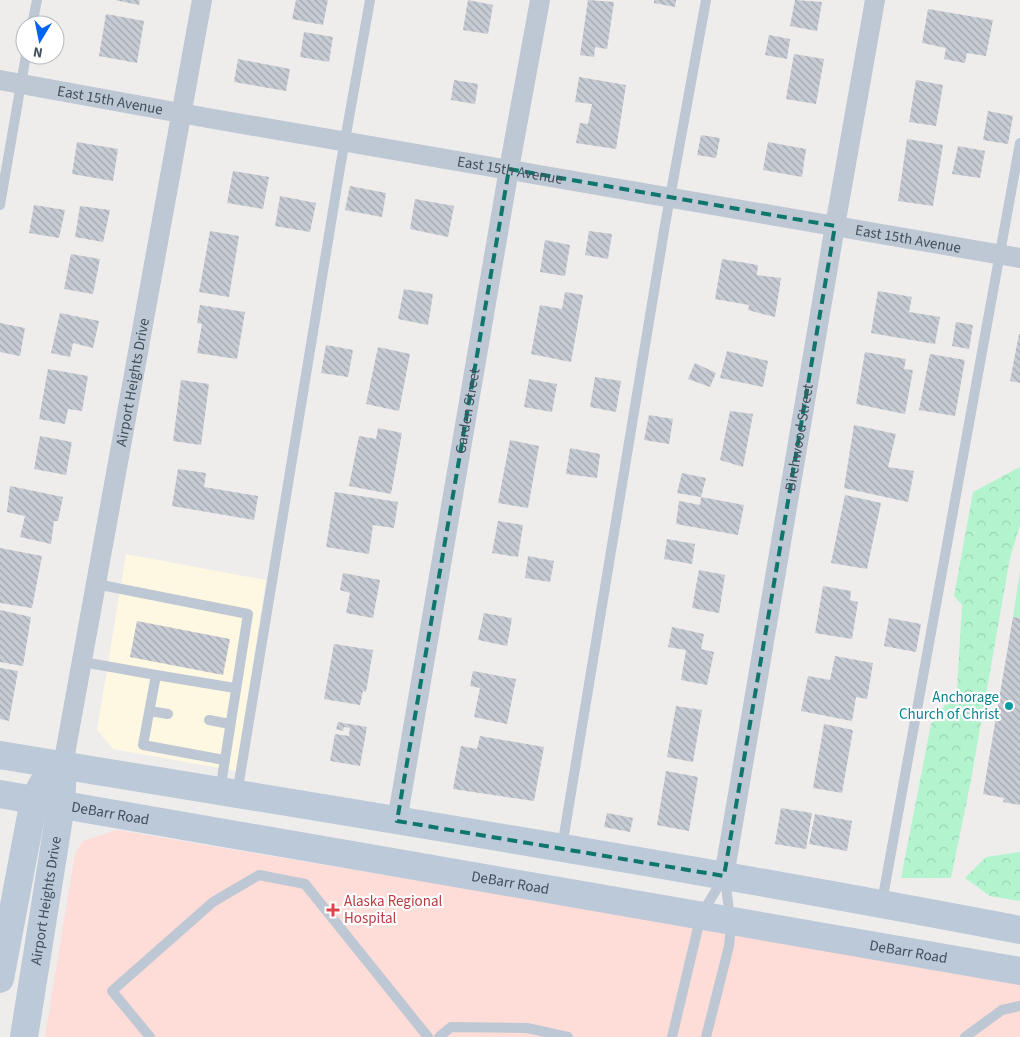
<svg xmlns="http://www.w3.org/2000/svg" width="1020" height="1037" viewBox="0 0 1020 1037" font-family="'Source Sans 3',sans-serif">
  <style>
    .commercial { fill: #fef7e1 }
    .medical { fill: #fedcd7 }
    .grass { fill: #b3f4cf }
    .forest { fill: url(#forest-crowns) }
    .building { fill: url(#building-back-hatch) }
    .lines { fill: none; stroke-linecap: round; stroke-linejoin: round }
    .lane { stroke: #bdc8d4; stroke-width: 10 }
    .street { stroke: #bdc8d4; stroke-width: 20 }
    .secondary { stroke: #bcc9d8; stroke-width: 28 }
    .marked { fill: none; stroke: #0f766e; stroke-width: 4; stroke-dasharray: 10 6; stroke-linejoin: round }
    .culture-dot { fill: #0f9aa8; stroke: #fff; stroke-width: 2 }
    .health-dot { fill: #e0444e; stroke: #fff; stroke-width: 2 }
    .labels { text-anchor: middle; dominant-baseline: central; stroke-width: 4.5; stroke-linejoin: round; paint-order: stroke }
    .street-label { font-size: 15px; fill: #424f5c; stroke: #fff }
    .culture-label { font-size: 15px; fill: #0d838f; stroke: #fff; text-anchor: end }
    .health-label { font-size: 15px; fill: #be3a42; stroke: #fff; text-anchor: start }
  </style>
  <defs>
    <pattern id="forest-crowns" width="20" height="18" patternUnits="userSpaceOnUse" patternTransform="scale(1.25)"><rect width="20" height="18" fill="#b3f4cf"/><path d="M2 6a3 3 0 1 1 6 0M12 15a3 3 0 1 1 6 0" fill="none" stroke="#9bd3b4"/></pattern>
    <pattern id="building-back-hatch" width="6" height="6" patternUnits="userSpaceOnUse" patternTransform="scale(1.25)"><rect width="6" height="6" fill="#c7cbd3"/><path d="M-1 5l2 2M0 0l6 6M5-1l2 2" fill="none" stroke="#a3a7ae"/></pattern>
  </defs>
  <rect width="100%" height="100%" fill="#efecec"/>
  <!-- commercial -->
  <polygon class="commercial" points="126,554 266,580 236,771 113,749 97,730"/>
  <!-- medical -->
  <polygon class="medical" points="117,830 1020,982 1020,1037 45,1037 75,854 83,841"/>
  <!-- grass -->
  <polygon class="grass" points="1020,571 1020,618 1013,617"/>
  <!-- forest -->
  <g class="forest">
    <polygon points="1020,467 1020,525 1010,558 971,780 951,878 901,878 931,724 957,689 962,605 954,596 973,492"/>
    <polygon points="1020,852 1020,901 990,896 965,878 986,857"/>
  </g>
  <!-- building -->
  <g class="building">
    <polygon points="115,0 140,0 139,5"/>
    <polygon points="296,0 328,0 323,25 292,19"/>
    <polygon points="468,0 493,5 488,34 463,30"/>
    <polygon points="588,0 614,2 607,49 595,47 594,57 580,55"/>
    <polygon points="654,0 676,0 675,7 654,3"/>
    <polygon points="795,0 822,2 817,31 790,26"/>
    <polygon points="928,9 993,20 986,56 967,53 965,63 944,59 946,48 922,43"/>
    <polygon points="106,14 144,21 137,63 99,56"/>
    <polygon points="304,32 333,37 329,62 300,57"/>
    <polygon points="769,35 790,39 787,59 765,55"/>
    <polygon points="794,54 824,59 816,104 786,99"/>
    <polygon points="238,59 290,69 286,91 234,82"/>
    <polygon points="579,77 626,85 616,149 576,143 580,123 588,124 592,104 575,102"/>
    <polygon points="454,80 478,84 475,104 451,100"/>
    <polygon points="916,80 943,85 936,126 909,122"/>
    <polygon points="988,111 1013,116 1008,144 983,140"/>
    <polygon points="701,135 720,138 716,158 697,155"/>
    <polygon points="907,139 943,145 933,206 898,201"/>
    <polygon points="77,142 118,149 113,181 72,174"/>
    <polygon points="768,142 806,149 802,177 763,170"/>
    <polygon points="958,146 985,151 980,178 952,174"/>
    <polygon points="233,171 269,177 263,209 227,203"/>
    <polygon points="350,186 386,193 382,217 345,210"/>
    <polygon points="280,196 316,203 310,232 275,226"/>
    <polygon points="415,199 454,206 448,237 410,229"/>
    <polygon points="34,205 65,210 59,238 29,233"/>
    <polygon points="80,206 110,210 103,242 75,237"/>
    <polygon points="210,231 239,236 229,297 199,292"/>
    <polygon points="589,231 612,234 608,259 585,255"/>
    <polygon points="545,240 570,245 565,276 540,272"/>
    <polygon points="71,254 100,259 93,294 64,289"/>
    <polygon points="722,259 758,265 757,275 781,278 775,317 748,310 749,305 715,299"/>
    <polygon points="404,289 433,294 428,325 398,319"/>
    <polygon points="878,291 912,297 909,312 940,317 935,344 871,333"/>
    <polygon points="565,292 583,295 571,362 531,354 540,305 562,309"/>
    <polygon points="200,305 245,312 237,359 197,353 202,324 197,323"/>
    <polygon points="60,313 99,321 93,348 73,343 70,357 51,353"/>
    <polygon points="956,322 973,325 969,349 952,346"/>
    <polygon points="0,323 25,328 20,356 0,352"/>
    <polygon points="1019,334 1020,334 1020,383 1010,381"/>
    <polygon points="326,345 353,350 348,377 321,373"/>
    <polygon points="378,347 410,354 399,411 366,404"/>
    <polygon points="727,351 768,361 763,387 720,378"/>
    <polygon points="865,352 906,359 904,369 913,370 905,414 856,404"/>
    <polygon points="930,354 965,360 955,416 919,410"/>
    <polygon points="695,363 716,373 710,387 688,379"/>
    <polygon points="48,369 88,376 82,411 68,409 65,424 39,419"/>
    <polygon points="595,377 621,381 616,412 590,407"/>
    <polygon points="529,379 557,384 552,412 524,407"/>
    <polygon points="181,380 209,384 201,445 173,441"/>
    <polygon points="730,411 753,414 743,467 720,460"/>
    <polygon points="649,415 673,419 669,444 644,440"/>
    <polygon points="854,425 896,434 888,467 914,471 908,502 844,488"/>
    <polygon points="378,428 402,433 391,494 349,486 359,436 376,439"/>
    <polygon points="40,436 72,442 66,475 34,469"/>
    <polygon points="510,440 539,446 528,508 498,503"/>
    <polygon points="570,448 600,454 597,478 566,474"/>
    <polygon points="178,469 206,473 204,487 258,496 254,520 172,506"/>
    <polygon points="682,473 706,478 701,497 677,493"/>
    <polygon points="10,486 63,497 58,521 54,521 51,544 20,537 25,516 7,512"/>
    <polygon points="335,492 398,502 394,528 373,525 369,554 326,547"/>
    <polygon points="845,495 881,503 867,569 831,563"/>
    <polygon points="701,497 744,505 738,535 676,524 679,501 700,505"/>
    <polygon points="498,521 523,525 518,557 492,553"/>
    <polygon points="667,539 695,544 692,564 664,559"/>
    <polygon points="0,548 42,556 32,608 0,603"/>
    <polygon points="528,556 554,561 550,582 525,578"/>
    <polygon points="699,570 725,575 719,613 692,608"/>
    <polygon points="343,573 380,580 373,618 346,613 350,593 340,590"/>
    <polygon points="823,586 851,591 850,600 858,602 852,639 815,633"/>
    <polygon points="0,610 31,617 23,666 0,662"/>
    <polygon points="484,613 512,618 507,646 478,640"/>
    <polygon points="1013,617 1020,618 1020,805 1003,802 1004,798 983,794"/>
    <polygon points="889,618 921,624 916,652 884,646"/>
    <polygon points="137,621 230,639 223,675 130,657"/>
    <polygon points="672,627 704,634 701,649 714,652 707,685 681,680 686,650 668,647"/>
    <polygon points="334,644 373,650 366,692 363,691 360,705 324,699"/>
    <polygon points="835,656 873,663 867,699 856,697 852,721 801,711 808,676 830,680"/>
    <polygon points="0,668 18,671 9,721 0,719"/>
    <polygon points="473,671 516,679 507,724 474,717 480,688 470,686"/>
    <polygon points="676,706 702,710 693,762 667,757"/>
    <polygon points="338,722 367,727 360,766 330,761 335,734 349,736 350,728 344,727 343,731 336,729"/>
    <polygon points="824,724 853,730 842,793 813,788"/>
    <polygon points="480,736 544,747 534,801 453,789 461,746 477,749"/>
    <polygon points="666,771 698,777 689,831 657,825"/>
    <polygon points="781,808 812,813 806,849 775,844"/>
    <polygon points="607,813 633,818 630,832 604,827"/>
    <polygon points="815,814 852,821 847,851 809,844"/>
  </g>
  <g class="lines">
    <!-- lane -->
    <g class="lane">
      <polyline points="32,25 37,0"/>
      <polyline points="0,205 26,55"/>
      <polyline points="96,584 248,614 220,791"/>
      <polyline points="83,662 156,675 143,745 224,760"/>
      <polyline points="156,675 235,688"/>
      <polyline points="150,711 168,714"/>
      <polyline points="209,720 230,724"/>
      <polyline points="237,794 340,168 370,0"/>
      <polyline points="562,847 665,225 706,0"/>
      <polyline points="882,902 1020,143"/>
      <polyline points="150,1037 112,991 213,902 259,875 305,884 428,1037"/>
      <polyline points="439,1037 451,1027 527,1028 568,1037"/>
      <polyline points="672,1037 701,915 724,877"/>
      <polyline points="706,1037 729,946 731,926 725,879"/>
      <polyline points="965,1037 1002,1010 1020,1006"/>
    </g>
    <!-- street -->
    <g class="street">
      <path id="s1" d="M0,80L208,118L1020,258"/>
      <path id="s2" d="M63,765L202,0"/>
      <path id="s3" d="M397,821L509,169L540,0"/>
      <path id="s4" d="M724,876L835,226L875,0"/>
    </g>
    <!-- secondary -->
    <g class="secondary">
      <path d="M0,755C340,811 681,865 1020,930"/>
      <path id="s5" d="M0,794L1020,971"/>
      <polyline points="0,979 34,800 42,785"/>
      <path id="s6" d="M24,1037L61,805L63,765"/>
    </g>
  </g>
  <!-- marked area -->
  <path class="marked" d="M509,169L835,226L724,876L397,821Z"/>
  <!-- markers -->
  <circle class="culture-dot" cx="1009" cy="706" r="5"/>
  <path class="health-dot" d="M330.5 902.5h5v5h5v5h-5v5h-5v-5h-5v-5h5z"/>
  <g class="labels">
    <!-- street labels -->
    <g class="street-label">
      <text stroke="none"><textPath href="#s1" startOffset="112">East 15th Avenue</textPath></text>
      <text stroke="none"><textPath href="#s1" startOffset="518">East 15th Avenue</textPath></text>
      <text stroke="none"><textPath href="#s1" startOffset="922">East 15th Avenue</textPath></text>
      <text stroke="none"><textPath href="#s2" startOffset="389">Airport Heights Drive</textPath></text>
      <text stroke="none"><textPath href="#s3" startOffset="416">Garden Street</textPath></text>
      <text stroke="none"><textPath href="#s4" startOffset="445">Birchwood Street</textPath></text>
      <text stroke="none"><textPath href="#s5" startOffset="112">DeBarr Road</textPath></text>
      <text stroke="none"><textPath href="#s5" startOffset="518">DeBarr Road</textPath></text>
      <text stroke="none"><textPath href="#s6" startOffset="138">Airport Heights Drive</textPath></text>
      <text stroke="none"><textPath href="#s5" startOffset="922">DeBarr Road</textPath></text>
    </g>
    <!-- culture labels -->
    <g class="culture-label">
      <text x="999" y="697">Anchorage<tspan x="999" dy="17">Church of Christ</tspan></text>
    </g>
    <!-- health labels -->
    <g class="health-label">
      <text x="344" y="901">Alaska Regional<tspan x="344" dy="17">Hospital</tspan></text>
    </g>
  </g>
  <!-- north arrow -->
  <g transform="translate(40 40) rotate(190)"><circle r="24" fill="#ffffff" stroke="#b3b9be"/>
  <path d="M0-4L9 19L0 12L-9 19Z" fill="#0363f2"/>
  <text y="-8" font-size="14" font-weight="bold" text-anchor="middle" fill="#424f5c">N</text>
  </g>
</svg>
